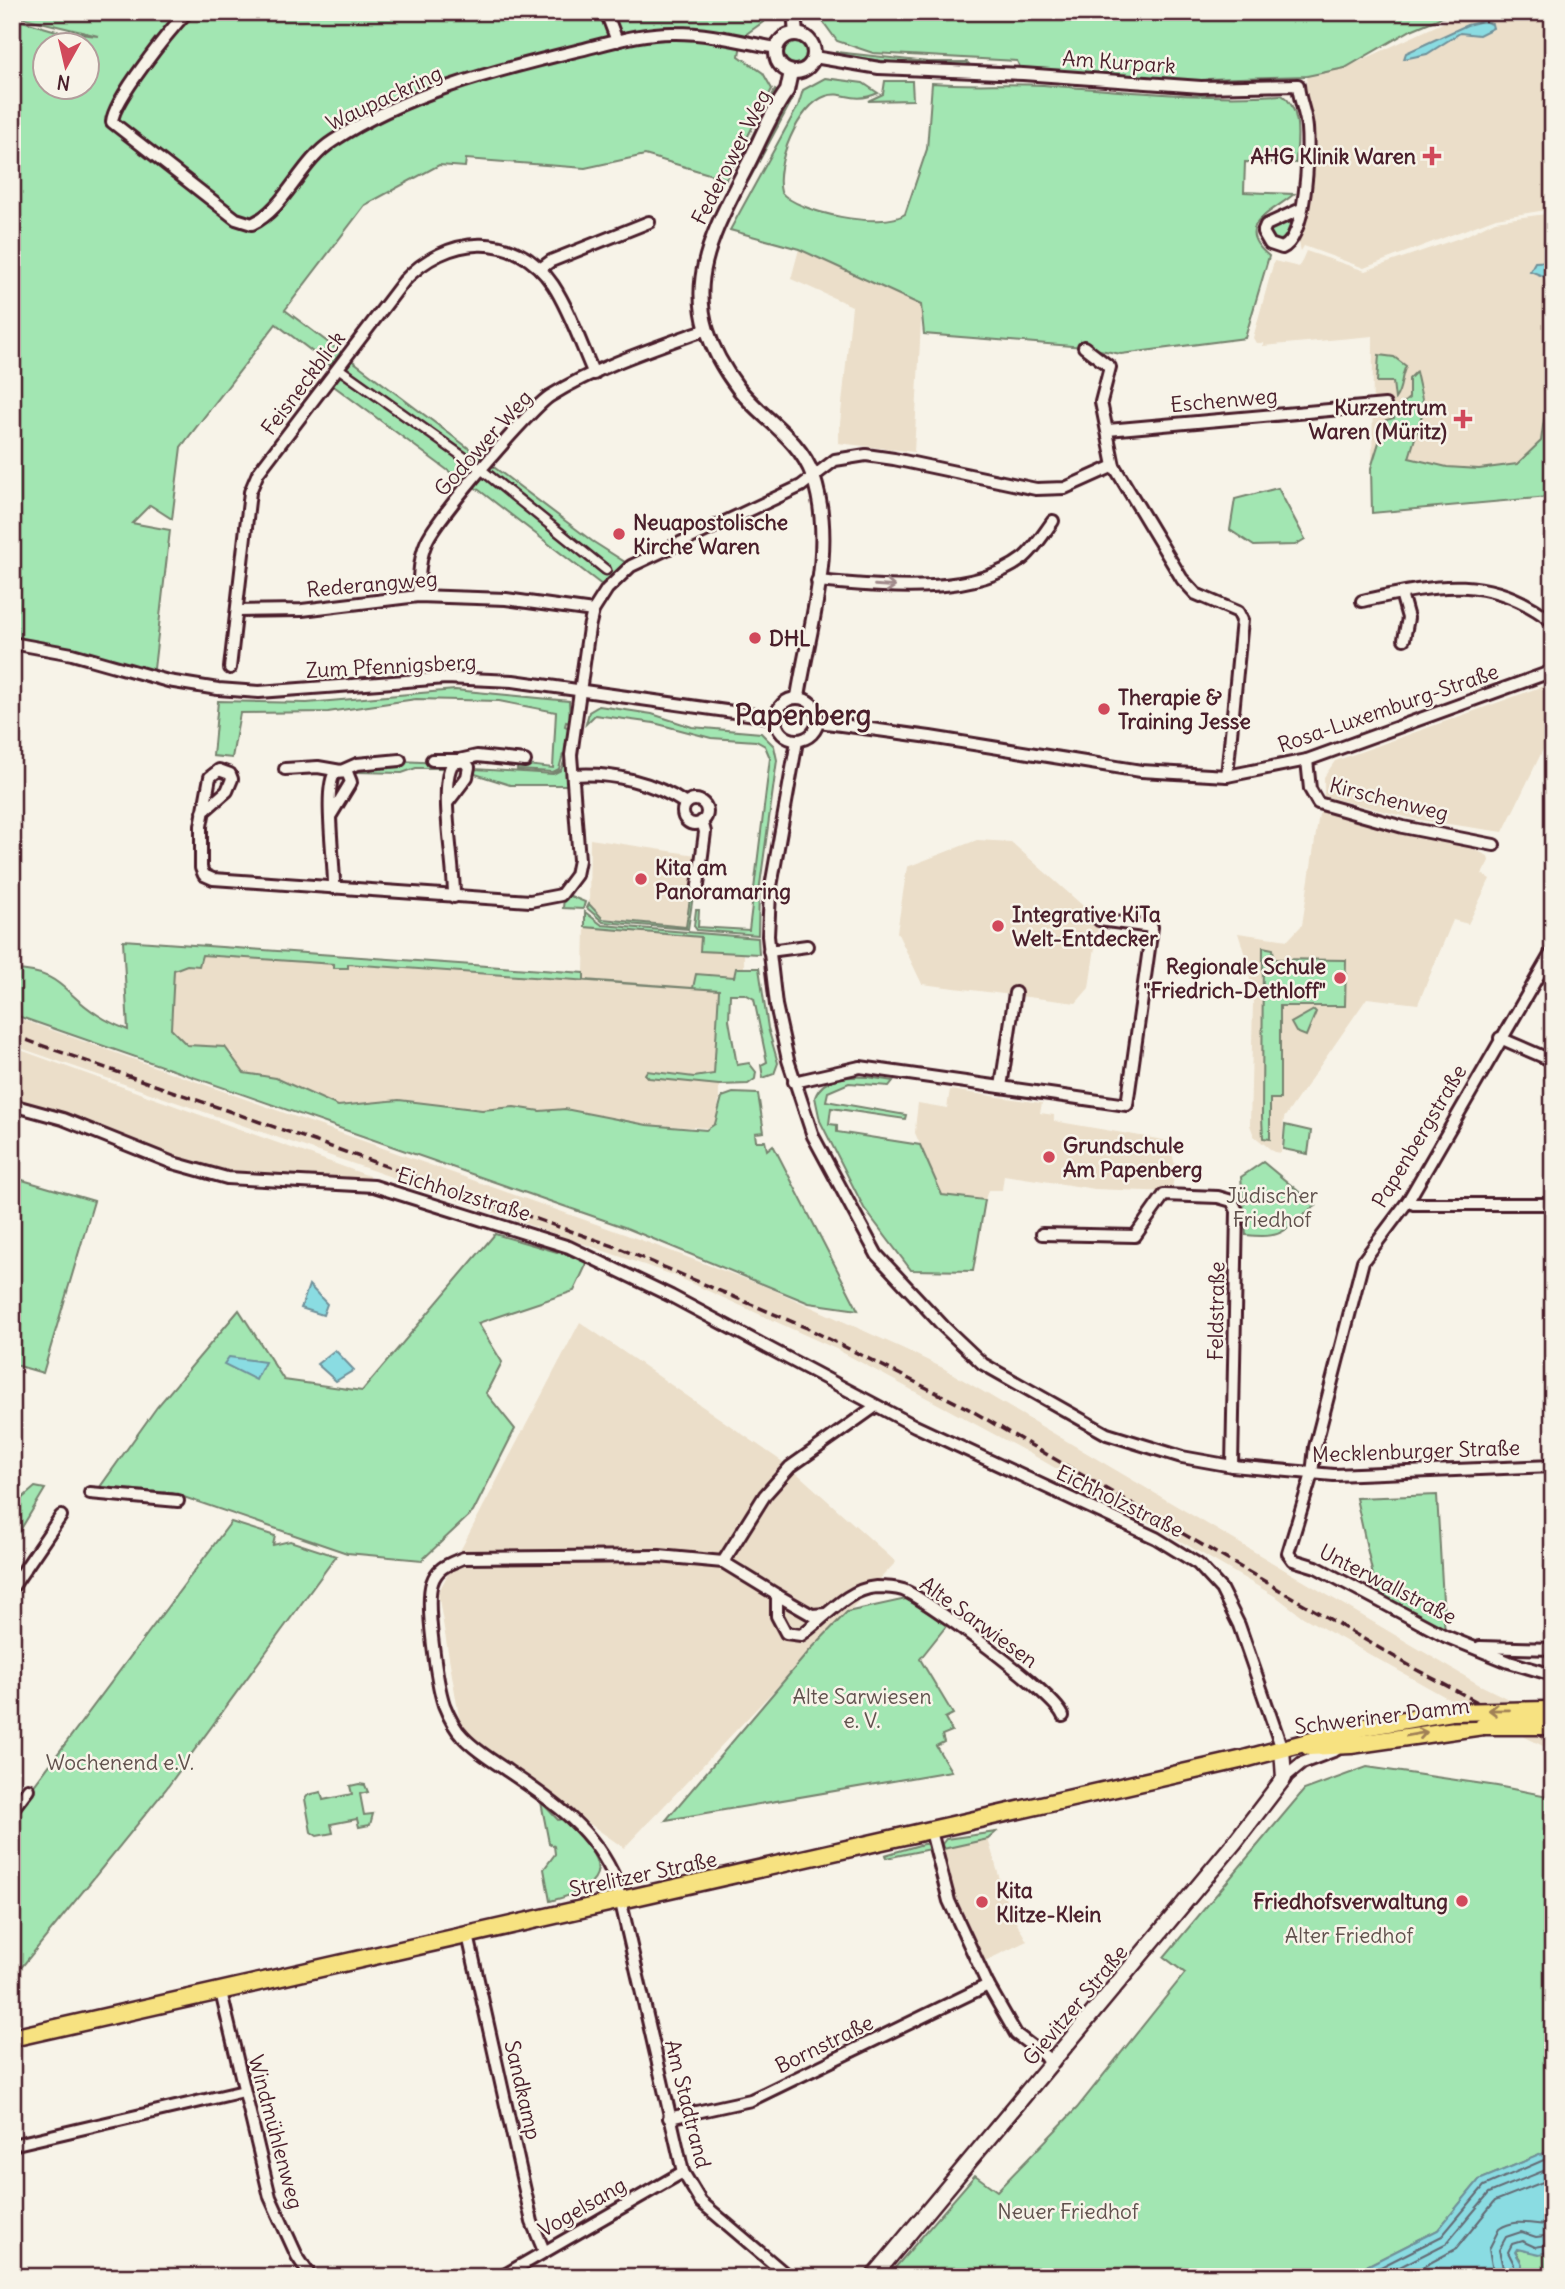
<svg xmlns="http://www.w3.org/2000/svg" width="1565" height="2289" viewBox="0 0 1565 2289" font-family="Delius,sans-serif">
  <style>
    .built { fill: #ebdec9 }
    .green { fill: #a2e6b2; stroke: #76826e; stroke-width: 2; fill-rule: evenodd }
    .water { fill: #8adce2; stroke: #709099; stroke-width: 2 }
    .lines { fill: none; stroke-linecap: round; stroke-linejoin: round }
    .shore { stroke: #646b74; stroke-width: 2 }
    .pedestrian-casing { stroke: #4a1f2b; stroke-width: 13 }
    .minor-casing { stroke: #4a1f2b; stroke-width: 16 }
    .tertiary-casing { stroke: #4a1f2b; stroke-width: 18 }
    .secondary-casing { stroke: #4a1f2b; stroke-width: 19 }
    .primary-casing { stroke: #4a1f2b; stroke-width: 21 }
    .pedestrian { stroke: #f7f3e8; stroke-width: 8 }
    .minor { stroke: #f7f3e8; stroke-width: 10 }
    .tertiary { stroke: #f7f3e8; stroke-width: 12 }
    .secondary { stroke: #f7f3e8; stroke-width: 14 }
    .primary { stroke: #f7e281; stroke-width: 16 }
    .rail { stroke: #4a1f2b; stroke-width: 3.5; stroke-dasharray: 10 5; stroke-linecap: butt }
    .primary-bridge-casing { stroke: #4a1f2b; stroke-width: 21; stroke-linecap: butt }
    .primary-bridge { stroke: #f7e281; stroke-width: 16 }
    .oneway { stroke: #a0898a }
    .oneway2 { stroke: #a08056 }
    .poi-dot { fill: #d1495b; stroke: #f7f3e8; stroke-width: 2.5 }
    .labels { text-anchor: middle; dominant-baseline: central; stroke-width: 5; stroke-linejoin: round; paint-order: stroke }
    .street-label { font-size: 21px; fill: #4a1f2b; stroke: #f7f3e8 }
    .poi-label { font-size: 21px; font-weight: bold; fill: #4a1f2b; stroke: #f7f3e8; text-anchor: start }
    .park-label { font-size: 21px; fill: #60514d; stroke: #f7f3e8 }
    .district-label { font-size: 28px; font-weight: bold; fill: #4a1f2b; stroke: #f7f3e8 }
  </style>
  <rect width="100%" height="100%" fill="#f7f3e8"/>
  <filter id="ink" filterUnits="userSpaceOnUse"><feTurbulence type="fractalNoise" baseFrequency=".0143" numOctaves="2"/><feDisplacementMap in="SourceGraphic" scale="14" xChannelSelector="R" yChannelSelector="G"/><feConvolveMatrix kernelMatrix="1 2 1 2 8 2 1 2 1" color-interpolation-filters="sRGB"/></filter>
  <g filter="url(#ink)">
    <!-- built -->
    <g class="built">
      <polygon points="1466,12 1553,12 1553,209 1496,218 1364,268 1304,246 1301,251 1298,239 1309,197 1311,129 1305,99 1307,76 1345,68"/>
      <polygon points="1553,213 1553,491 1372,513 1373,336 1263,346 1263,343 1256,343 1253,338 1274,261 1299,267 1306,251 1365,271 1465,236 1495,221"/>
      <polygon points="799,249 922,305 914,452 838,443 852,306 791,279"/>
      <polygon points="1549,684 1553,685 1553,729 1503,832 1414,819 1324,796 1324,777 1335,761"/>
      <polygon points="1324,809 1447,838 1465,845 1488,856 1489,861 1482,874 1490,879 1468,924 1453,920 1418,1004 1367,998 1284,1118 1281,1153 1274,1152 1254,1136 1250,1125 1253,1003 1248,965 1238,933 1288,940 1302,925 1319,814"/>
      <polygon points="590,839 696,855 687,927 598,917 589,904"/>
      <polygon points="977,840 1011,842 1099,920 1089,988 1076,1003 922,984 897,932 907,867"/>
      <polygon points="585,927 701,937 700,951 744,953 744,968 736,968 735,977 719,990 714,1067 719,1085 719,1100 717,1120 711,1128 647,1125 565,1109 540,1111 514,1107 482,1110 399,1100 338,1106 276,1078 244,1073 237,1066 232,1052 213,1046 186,1045 171,1030 174,970 187,965 193,967 202,955 584,973"/>
      <polygon points="12,1016 641,1240 767,1287 902,1348 943,1368 1478,1684 1553,1721 1553,1751 1449,1699 1303,1617 1278,1598 1038,1458 836,1349 673,1275 12,1045"/>
      <polygon points="12,1047 369,1176 374,1186 227,1178 12,1105"/>
      <polygon points="950,1090 1042,1103 1040,1113 1054,1115 1054,1121 1169,1141 1176,1169 1171,1192 1095,1189 1004,1175 1002,1190 988,1190 985,1200 942,1195 915,1133 916,1120 918,1103 947,1108"/>
      <polygon points="580,1322 790,1467 896,1562 624,1848 462,1734 438,1593"/>
      <polygon points="988,1839 1009,1910 1027,1941 985,1961 955,1895 943,1849"/>
    </g>
    <!-- green -->
    <g class="green">
      <path d="M12,12H772L773,15L742,37L739,56L763,73L772,89L726,179L645,155L585,168L466,159L465,167L439,165L365,205L285,310L592,541L631,566L607,589L479,490L458,478L331,384L339,372L276,324L181,447L172,519L150,505L132,523L170,530L154,669L157,671L12,637V18L60,32L98,36L12,15ZM46,46H88V88H46Z"/>
      <polygon points="816,12 1454,12 1411,30 1345,68 1307,76 1208,79 1211,88 1023,74 1017,61 873,53 837,41"/>
      <circle cx="795" cy="54" r="17"/>
      <polygon points="836,52 928,62 967,62 970,65 923,66 836,55"/>
      <path d="M825,78L863,83L878,93C851,105 845,90 826,96C798,105 774,165 781,192C797,213 883,230 905,214L927,149L932,83C969,86 1006,83 1043,85C1124,91 1201,100 1282,95C1303,109 1297,142 1296,163L1245,162L1244,192L1294,194C1272,213 1231,225 1269,256L1245,338L1121,354L1084,347L924,334L921,305L799,249L730,230L798,106L803,90Z"/>
      <polygon points="885,81 912,81 913,100 868,101 883,94"/>
      <polygon points="775,90 779,93 740,167 738,165"/>
      <polygon points="795,92 792,100 749,180 746,179"/>
      <polygon points="1288,221 1290,225 1285,239 1274,241 1270,230 1274,225"/>
      <path d="M1379,355L1394,357L1406,366C1400,378 1403,388 1395,399L1393,382H1377Z"/>
      <polygon points="1416,372 1424,408 1409,458 1447,467 1479,469 1517,464 1541,441 1548,389 1553,391 1553,491 1548,497 1372,513 1371,468 1386,420 1394,418 1395,410 1409,398 1409,379"/>
      <polygon points="1278,488 1305,539 1295,545 1254,546 1230,530 1235,499"/>
      <polygon points="455,690 569,701 570,723 566,722 565,726 569,728 567,753 563,754 559,769 553,772 517,770 518,764 553,768 556,712 499,701 416,699 328,712 240,713 232,758 213,756 218,701 307,703"/>
      <polygon points="599,706 652,714 692,727 761,733 774,746 777,760 759,892 758,935 697,930 694,926 696,910 699,910 698,927 749,930 770,758 765,746 756,741 711,738 654,723 595,715 586,724 589,712"/>
      <polygon points="566,756 569,785 510,785 475,774 475,769 553,774 561,770"/>
      <polygon points="400,761 441,763 441,768 416,768 402,773 357,772 358,767"/>
      <polygon points="696,856 699,856 688,929 603,922 587,908 589,904 603,919 686,927"/>
      <polygon points="568,895 585,902 583,909 563,908 564,898"/>
      <polygon points="585,912 602,925 758,938 759,954 700,951 701,937 585,927"/>
      <path d="M123,940L584,973V980L693,988L696,974L734,977L736,968H759L768,1028L778,1063L774,1074L763,1078L761,1065L767,1062L754,999L745,994H730L729,1020L737,1065L749,1063L756,1072L755,1079L748,1084L719,1085L649,1078L645,1074L647,1071L694,1077L714,1074L719,990L348,964V968H334V964L202,955L199,966L187,965L174,970L171,1029L187,1045L225,1047L244,1073L276,1078L338,1106L399,1100L482,1110L514,1107L540,1111L565,1109L647,1125L706,1130L715,1124L722,1097L733,1093L758,1094L764,1132L755,1133L756,1141H765L767,1150L773,1145L858,1310L809,1303L624,1227L12,1014V970C63,971 61,992 98,1015C107,1021 118,1026 128,1030Z"/>
      <polygon points="1263,947 1273,949 1274,959 1346,960 1345,1006 1280,1006 1280,1099 1270,1099 1270,1139 1263,1138 1262,1117"/>
      <polygon points="1314,1010 1316,1012 1306,1036 1296,1032 1291,1023"/>
      <path d="M868,1077L893,1081L889,1086L849,1083L828,1092L826,1101L906,1115L905,1119L831,1108L829,1124L837,1125V1132L920,1145L942,1195L985,1200L973,1271L911,1270L864,1208L820,1121L815,1097C823,1076 848,1076 868,1077Z"/>
      <polygon points="1285,1125 1311,1131 1308,1154 1283,1149"/>
      <path d="M1263,1162L1316,1206C1284,1226 1290,1240 1246,1235L1241,1177Z"/>
      <polygon points="12,1177 94,1201 43,1373 12,1364"/>
      <polygon points="495,1234 588,1261 574,1291 478,1323 502,1362 486,1393 515,1429 473,1512 422,1560 347,1553 172,1493 100,1487 157,1407 239,1310 284,1380 362,1391"/>
      <polygon points="35,1487 45,1489 12,1544 12,1507"/>
      <polygon points="1437,1495 1445,1636 1379,1603 1356,1498"/>
      <polygon points="231,1522 275,1536 273,1545 290,1541 336,1556 166,1789 12,1979 12,1815"/>
      <polygon points="906,1599 947,1625 920,1659 953,1714 945,1718 952,1731 942,1735 944,1742 936,1746 951,1771 666,1820 810,1650 847,1612"/>
      <polygon points="1367,1767 1497,1786 1553,1797 1553,2142 1547,2152 1479,2180 1438,2230 1345,2277 887,2277 975,2175 997,2191 1077,2108 1185,1973 1164,1957 1304,1790"/>
      <polygon points="359,1784 365,1785 368,1792 360,1794 364,1815 373,1814 370,1825 359,1827 357,1819 331,1824 333,1833 317,1836 311,1832 305,1799 308,1795 321,1792 323,1800 352,1794 350,1786"/>
      <path d="M541,1802L558,1820L562,1819C607,1859 616,1885 550,1901L544,1869L555,1854L554,1846L549,1843Z"/>
      <polygon points="996,1832 988,1839 943,1849 942,1844 946,1839"/>
      <polygon points="923,1844 929,1844 930,1849 886,1858 885,1855"/>
      <polygon points="1522,2248 1553,2251 1553,2277 1521,2277 1520,2259 1515,2251"/>
    </g>
    <!-- water -->
    <g class="water">
      <polygon points="1483,21 1492,24 1493,28 1479,35 1460,33 1427,54 1404,59 1406,53 1467,25"/>
      <polygon points="1553,261 1553,280 1530,271 1535,262"/>
      <polygon points="309,1285 327,1304 323,1315 301,1308"/>
      <polygon points="335,1350 354,1370 336,1381 317,1364"/>
      <polygon points="229,1357 265,1362 256,1380 224,1364"/>
      <polygon points="1553,2142 1553,2251 1539,2254 1517,2249 1515,2252 1522,2264 1521,2277 1345,2277 1438,2230 1479,2180 1547,2152"/>
    </g>
    <g class="lines">
      <!-- shore -->
      <g class="shore">
        <polyline points="1361,2277 1442,2236 1484,2186 1553,2156"/>
        <polyline points="1380,2277 1447,2243 1489,2193 1553,2167"/>
        <polyline points="1404,2277 1456,2249 1495,2201 1553,2178"/>
        <path d="M1494,2277L1489,2249L1499,2229C1517,2217 1533,2226 1553,2225"/>
        <polyline points="1505,2277 1499,2250 1506,2237 1521,2232 1536,2237 1553,2235"/>
        <polyline points="1514,2277 1514,2264 1508,2252 1512,2244 1522,2241 1535,2247 1553,2244"/>
      </g>
      <!-- pedestrian casing -->
      <g class="pedestrian-casing">
        <polyline id="pedestrian" points="338,368 482,470 606,570"/>
      </g>
      <!-- minor casing -->
      <g class="minor-casing">
        <g id="minor">
          <path d="M187,12C170,30 113,100 112,122L236,219L252,224C286,208 300,162 333,141C404,94 494,71 576,51C609,43 642,32 676,33C709,33 743,42 776,48"/>
          <polyline points="606,12 617,41"/>
          <path d="M814,57L879,68L1023,74L1201,87L1298,85C1299,100 1306,113 1307,128C1309,152 1307,238 1282,248L1270,244L1263,232L1266,225L1301,209"/>
          <polyline points="540,269 551,261 649,222"/>
          <polyline points="1084,347 1110,367 1101,402 1114,466 1182,579 1196,594 1238,612 1242,620 1227,776"/>
          <polyline points="1108,430 1385,405"/>
          <path d="M817,581C879,586 970,598 1022,559C1034,550 1044,533 1053,521"/>
          <polyline points="1401,593 1408,618 1404,639"/>
          <path d="M418,596C419,578 419,560 426,543C434,521 530,409 550,396C598,366 654,348 707,329"/>
          <path d="M1362,601C1436,585 1489,572 1553,622"/>
          <polyline points="237,611 302,610 418,596 506,599 593,611"/>
          <polyline points="12,643 72,654 168,681 218,689 259,692 446,678 513,681 776,718"/>
          <path d="M230,668L250,492L258,473L404,281C445,236 515,228 553,285C570,311 581,345 594,374"/>
          <circle cx="797" cy="719" r="21"/>
          <polyline points="819,722 930,737 1141,771 1227,776 1307,760 1553,671"/>
          <polyline points="797,741 770,892 768,936 776,1005 788,1060 813,1136 877,1255 944,1327 983,1364 1107,1434 1182,1457 1232,1466 1334,1475 1553,1466"/>
          <polyline points="432,760 459,760 477,756 525,761"/>
          <polyline points="1307,760 1310,789 1318,803 1403,827 1494,845"/>
          <polyline points="285,769 318,767 341,771 357,764 400,760"/>
          <path d="M573,775C611,772 654,782 686,804"/>
          <circle cx="695" cy="812" r="12"/>
          <path d="M448,802L467,777L469,767L464,761L453,763C438,784 455,867 454,897"/>
          <polyline points="203,812 227,791 232,779 230,774 219,770 210,777 201,826 201,868 204,875 213,879 530,901 561,895 576,875 579,860 571,755 589,628 593,611 607,589 631,566 801,486 835,460 866,455 894,459 1036,489 1065,488 1114,466"/>
          <path d="M331,815L351,782L347,772L335,773C323,787 335,865 334,888"/>
          <polyline points="697,893 705,832 702,821"/>
          <polyline points="1553,950 1408,1201 1363,1261 1315,1447 1312,1474 1288,1553 1293,1560 1316,1567 1445,1636 1509,1662 1553,1675"/>
          <polyline points="769,951 807,946"/>
          <polyline points="1500,1038 1553,1061"/>
          <polyline points="794,1082 860,1067 1127,1105 1152,927 1099,920"/>
          <polyline points="1001,1087 1015,993"/>
          <polyline points="12,1105 63,1119 173,1163 227,1178 374,1186 569,1247 671,1296 915,1426 1156,1538 1198,1564 1221,1589 1239,1625 1282,1749"/>
          <polyline points="1408,1201 1414,1204 1553,1204"/>
          <polyline points="1042,1234 1135,1236 1164,1195 1218,1197 1232,1201 1237,1211 1232,1466"/>
          <polyline points="90,1493 178,1501"/>
          <polyline points="723,1562 765,1495 790,1467 876,1406"/>
          <polyline points="12,1588 61,1516"/>
          <polyline points="777,1595 812,1615 826,1614"/>
          <polyline points="1480,1647 1553,1649"/>
          <polyline points="1284,1778 1302,1763 1336,1750"/>
          <polyline points="12,1810 28,1789"/>
          <polyline points="931,1831 949,1901 988,1985 1016,2034 1054,2063"/>
          <polyline points="468,1935 532,2222 544,2251"/>
          <polyline points="221,1992 270,2197 297,2256 311,2277"/>
          <polyline points="669,2118 751,2100 988,1985"/>
          <polyline points="12,2145 244,2091"/>
          <polyline points="501,2277 683,2172"/>
          <path d="M789,2277L701,2202L683,2172L616,1881C594,1828 551,1800 505,1769C491,1760 475,1750 463,1737C455,1729 448,1715 444,1705C437,1684 425,1603 432,1583C437,1567 449,1564 463,1558L659,1556L723,1562L777,1595V1616L786,1633L801,1635C826,1618 845,1590 876,1587C884,1587 896,1588 903,1590C927,1599 1056,1695 1063,1716"/>
        </g>
      </g>
      <!-- tertiary casing -->
      <g class="tertiary-casing">
        <g id="tertiary">
          <polyline points="794,12 796,34"/>
          <circle cx="795" cy="53" r="19"/>
          <path d="M791,72L787,91C771,112 760,141 747,166C705,247 674,303 738,388C762,419 799,437 813,476C837,546 809,627 798,697"/>
        </g>
      </g>
      <!-- secondary casing -->
      <g class="secondary-casing">
        <polyline id="secondary" points="873,2277 1235,1842 1284,1778 1282,1749"/>
      </g>
      <!-- primary casing -->
      <g class="primary-casing">
        <g id="primary">
          <polyline points="1309,1747 1351,1745 1483,1726"/>
          <polyline points="12,2038 1244,1759 1364,1727 1452,1712"/>
        </g>
      </g>
      <!-- pedestrian -->
      <use href="#pedestrian" class="pedestrian"/>
      <!-- minor -->
      <use href="#minor" class="minor"/>
      <!-- tertiary -->
      <use href="#tertiary" class="tertiary"/>
      <!-- secondary -->
      <use href="#secondary" class="secondary"/>
      <!-- primary -->
      <use href="#primary" class="primary"/>
      <!-- rail -->
      <polyline class="rail" points="12,1035 619,1248 807,1328 967,1408 1417,1670 1553,1742"/>
      <!-- primary-bridge casing -->
      <g class="primary-bridge-casing">
        <g id="primary-bridge">
          <polyline points="1452,1712 1546,1710"/>
          <polyline points="1483,1726 1548,1726"/>
        </g>
      </g>
      <!-- primary-bridge -->
      <use href="#primary-bridge" class="primary-bridge"/>
    </g>
    <!-- one-way arrows -->
    <defs><path id="oneway-shaft" d="M-6 0H5M1.5-3L5.5 0L1.5 3" fill="none" stroke-width="1.6" stroke-linecap="round" stroke-linejoin="round" transform="scale(1.75)"/></defs>
    <use class="oneway" href="#oneway-shaft" transform="translate(885 586) rotate(4)"/>
    <g class="oneway2">
      <use href="#oneway-shaft" transform="translate(1499 1710) rotate(179)"/>
      <use href="#oneway-shaft" transform="translate(1417 1734) rotate(-10)"/>
    </g>
  </g>
  <!-- markers -->
  <g class="poi-dot">
    <path d="M1428.5 145.5h7v7h7v7h-7v7h-7v-7h-7v-7h7z"/>
    <path d="M1459.5 408.5h7v7h7v7h-7v7h-7v-7h-7v-7h7z"/>
    <circle cx="619" cy="534" r="7"/>
    <circle cx="755" cy="638" r="7"/>
    <circle cx="1104" cy="709" r="7"/>
    <circle cx="641" cy="879" r="7"/>
    <circle cx="998" cy="926" r="7"/>
    <circle cx="1340" cy="978" r="7"/>
    <circle cx="1049" cy="1157" r="7"/>
    <circle cx="1462" cy="1901" r="7"/>
    <circle cx="982" cy="1902" r="7"/>
  </g>
  <g class="labels">
    <!-- street labels -->
    <g class="street-label">
      <text transform="translate(1119 62) rotate(4)">Am Kurpark</text>
      <text transform="translate(384 98) rotate(-25)">Waupackring</text>
      <text transform="translate(731 157) rotate(-63)">Federower Weg</text>
      <text transform="translate(303 383) rotate(-53)">Feisneckblick</text>
      <text transform="translate(1224 400) rotate(-5)">Eschenweg</text>
      <text transform="translate(483 443) rotate(-48)">Godower Weg</text>
      <text transform="translate(372 584) rotate(-5)">Rederangweg</text>
      <text transform="translate(391 666) rotate(-3)">Zum Pfennigsberg</text>
      <text transform="translate(1388 708) rotate(-19)">Rosa-Luxemburg-Straße</text>
      <text transform="translate(1389 799) rotate(14)">Kirschenweg</text>
      <text transform="translate(1419 1136) rotate(-59)">Papenbergstraße</text>
      <text transform="translate(464 1194) rotate(17)">Eichholzstraße</text>
      <text transform="translate(1216 1311) rotate(-89)">Feldstraße</text>
      <text transform="translate(1416 1451) rotate(-2)">Mecklenburger Straße</text>
      <text transform="translate(1120 1501) rotate(26)">Eichholzstraße</text>
      <text transform="translate(1388 1584) rotate(27)">Unterwallstraße</text>
      <text transform="translate(979 1622) rotate(36)">Alte Sarwiesen</text>
      <text transform="translate(1382 1716) rotate(-7)">Schweriner Damm</text>
      <text transform="translate(643 1874) rotate(-12)">Strelitzer Straße</text>
      <text transform="translate(1075 2005) rotate(-50)">Gievitzer Straße</text>
      <text transform="translate(824 2044) rotate(-26)">Bornstraße</text>
      <text transform="translate(523 2090) rotate(77)">Sandkamp</text>
      <text transform="translate(688 2104) rotate(76)">Am Stadtrand</text>
      <text transform="translate(276 2132) rotate(75)">Windmühlenweg</text>
      <text transform="translate(582 2207) rotate(-30)">Vogelsang</text>
    </g>
    <!-- poi labels -->
    <g class="poi-label">
      <text x="1416" y="156" text-anchor="end">AHG Klinik Waren</text>
      <text x="1447" y="407" text-anchor="end">Kurzentrum<tspan x="1447" dy="24">Waren (Müritz)</tspan></text>
      <text x="633" y="522">Neuapostolische<tspan x="633" dy="24">Kirche Waren</tspan></text>
      <text x="769" y="638">DHL</text>
      <text x="1118" y="697">Therapie &amp;<tspan x="1118" dy="24">Training Jesse</tspan></text>
      <text x="655" y="867">Kita am<tspan x="655" dy="24">Panoramaring</tspan></text>
      <text x="1012" y="914">Integrative KiTa<tspan x="1012" dy="24">Welt-Entdecker</tspan></text>
      <text x="1326" y="966" text-anchor="end">Regionale Schule<tspan x="1326" dy="24">"Friedrich-Dethloff"</tspan></text>
      <text x="1063" y="1145">Grundschule<tspan x="1063" dy="24">Am Papenberg</tspan></text>
      <text x="996" y="1890">Kita<tspan x="996" dy="24">Klitze-Klein</tspan></text>
      <text x="1448" y="1901" text-anchor="end">Friedhofsverwaltung</text>
    </g>
    <!-- park labels -->
    <g class="park-label">
      <text x="1272" y="1195">Jüdischer<tspan x="1272" dy="24">Friedhof</tspan></text>
      <text x="862" y="1696">Alte Sarwiesen<tspan x="862" dy="24">e. V.</tspan></text>
      <text x="120" y="1762">Wochenend e.V.</text>
      <text x="1349" y="1935">Alter Friedhof</text>
      <text x="1068" y="2211">Neuer Friedhof</text>
    </g>
    <!-- district labels -->
    <g class="district-label">
      <text x="803" y="715">Papenberg</text>
    </g>
  </g>
  <!-- margin -->
  <rect width="1565" height="2289" fill="none" stroke="#f7f3e8" stroke-width="42"/>
  <rect x="21" y="21" width="1523" height="2247" fill="none" stroke="#4a1f2b" stroke-width="2.5" filter="url(#ink)"/>
  <!-- north arrow -->
  <g transform="translate(66 66) rotate(188)"><circle r="33" fill="#f7f3e8" stroke="#b29e9c" stroke-width="2"/>
  <path d="M0-5L12 26L0 18L-12 26Z" fill="#d1495b"/>
  <text y="-10" font-size="19" font-weight="bold" text-anchor="middle" fill="#4a1f2b">N</text>
  </g>
</svg>
